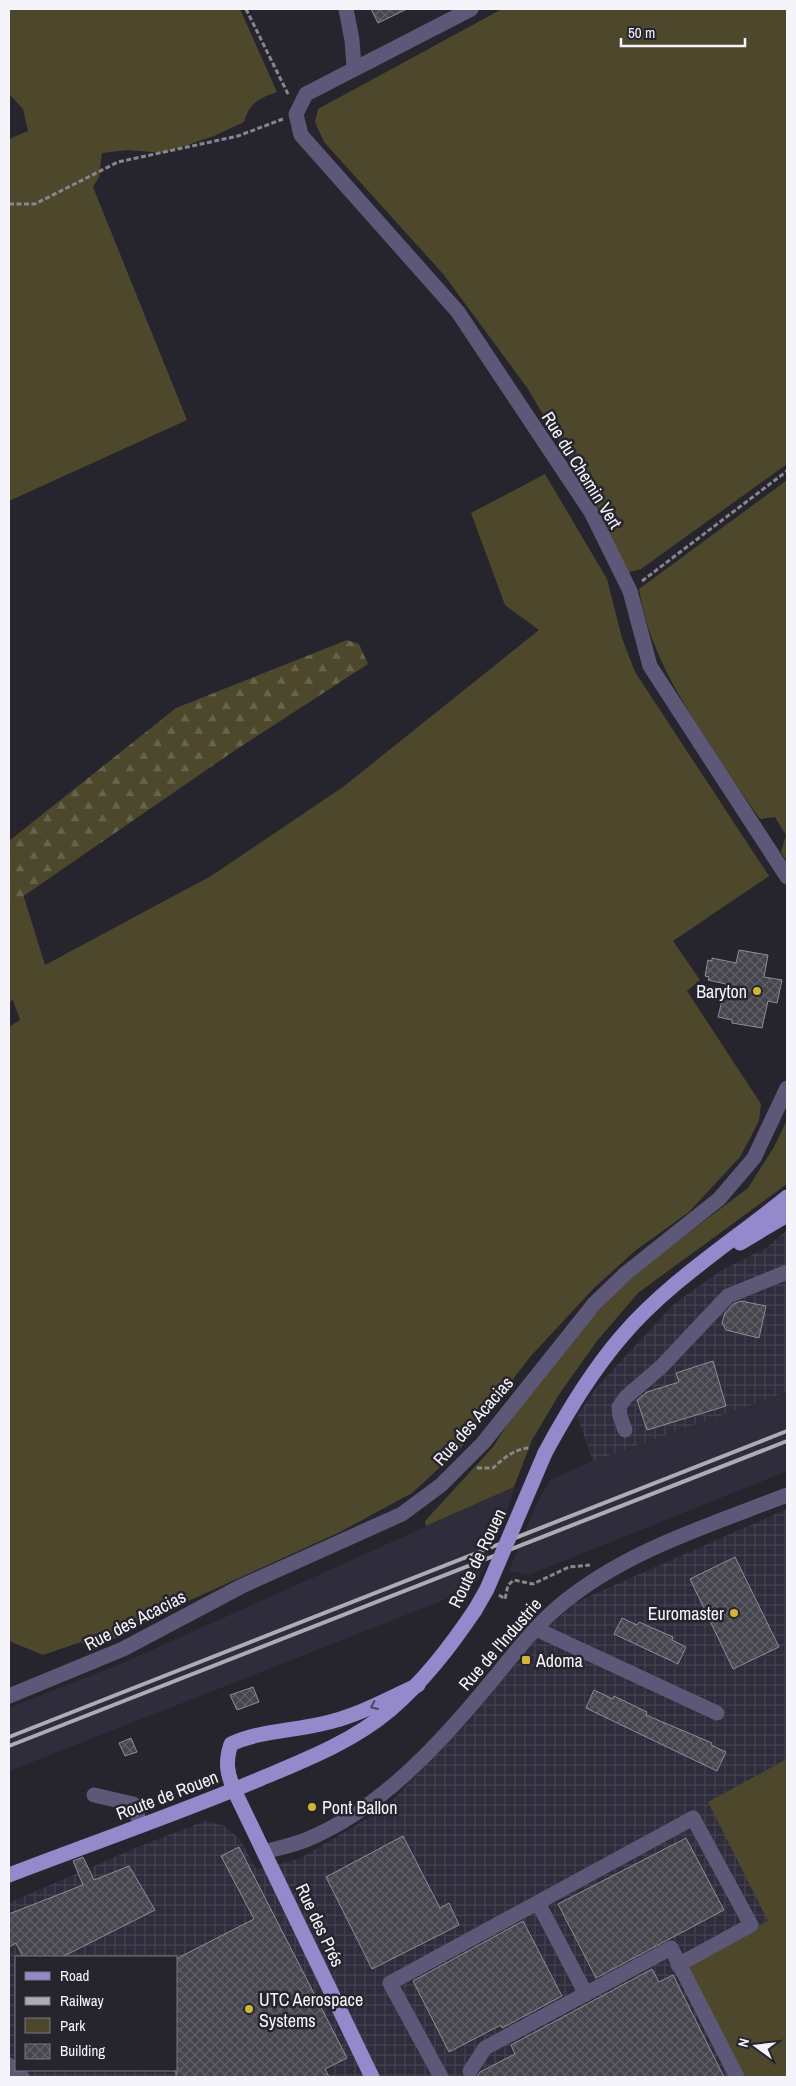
<svg xmlns="http://www.w3.org/2000/svg" width="796" height="2086" viewBox="0 0 796 2086" font-family="'Archivo Narrow',sans-serif">
  <style>
    .built { fill: #2f2d3c }
    .industrial { fill: url(#industrial-grid); fill-rule: evenodd }
    .green { fill: #4d482c }
    .forest { fill: url(#forest-firs) }
    .building { fill: url(#building-cross-hatch); stroke: #8c8b97 }
    .lines { fill: none; stroke-linecap: round; stroke-linejoin: round }
    .path { stroke: #87868d; stroke-width: 3; stroke-dasharray: 5 2.5; stroke-linecap: butt }
    .minor { stroke: #5d5878; stroke-width: 15 }
    .major { stroke: #9389cb; stroke-width: 15 }
    .rail { stroke: #adacb3; stroke-width: 4 }
    .major-bridge { stroke: #9389cb; stroke-width: 15 }
    .oneway { stroke: #4c4865 }
    .poi-dot { fill: #cfb837; stroke: #26252e; stroke-width: 2 }
    .labels { text-anchor: middle; dominant-baseline: central; stroke-width: 5; stroke-linejoin: round; paint-order: stroke }
    .street-label { font-size: 18px; fill: #f5f4fa; stroke: #26252e }
    .poi-label { font-size: 18px; fill: #f5f4fa; stroke: #26252e; text-anchor: start }
  </style>
  <defs>
    <pattern id="industrial-grid" width="8" height="8" patternUnits="userSpaceOnUse" patternTransform="scale(1.25)"><rect width="8" height="8" fill="#2f2d3c"/><path d="M0 4h8M4 0v8" fill="none" stroke="#44424f"/></pattern>
    <pattern id="forest-firs" width="22" height="20" patternUnits="userSpaceOnUse" patternTransform="scale(1.25)"><rect width="22" height="20" fill="#4d482c"/><path d="M5 1l3.5 6h-7zM16 11l3.5 6h-7z" fill="#67634c"/></pattern>
    <pattern id="building-cross-hatch" width="8" height="8" patternUnits="userSpaceOnUse" patternTransform="scale(1.25)"><rect width="8" height="8" fill="#46454e"/><path d="M0 0l8 8M0 8l8-8" fill="none" stroke="#616068"/></pattern>
  </defs>
  <rect width="100%" height="100%" fill="#26252e"/>
  <!-- built -->
  <g class="built">
    <polygon points="787,1392 787,1471 529,1575 509,1571 536,1505 550,1480 593,1461"/>
    <polygon points="514,1487 509,1505 477,1582 444,1600 9,1771 9,1708 123,1663"/>
  </g>
  <!-- industrial -->
  <g class="industrial">
    <polygon points="787,1230 787,1392 593,1461 577,1416 596,1388 674,1304 720,1271 766,1248"/>
    <path d="M787,1509V2077H9V1903L138,1847L205,1821L225,1826L241,1841L256,1869L299,1859L385,1808L466,1724L539,1636L574,1603ZM16,1957H176V2070H16Z"/>
  </g>
  <!-- green -->
  <g class="green">
    <path d="M9,9H240L277,92C258,99 250,102 244,122L214,136L164,153L128,150L102,153L99,177L93,187L187,420L9,501V139L28,131L23,109L9,94Z"/>
    <polygon points="502,9 785,9 787,12 787,464 641,569 627,573 602,515 528,389 444,275 324,142 315,122 318,109"/>
    <polygon points="545,474 607,579 622,638 635,672 769,876 673,941 700,980 687,991 761,1104 759,1121 740,1157 689,1212 636,1250 593,1289 530,1357 459,1450 412,1493 340,1532 171,1609 92,1650 81,1642 43,1655 9,1641 9,1027 20,1020 13,1000 9,1002 9,906 23,894 45,965 211,876 343,787 539,630 505,605 471,513"/>
    <path d="M787,480V862L781,852L786,835L775,817L760,819C741,793 724,766 706,739C676,692 648,646 639,589Z"/>
    <polygon points="787,1120 787,1184 638,1293 597,1341 560,1393 532,1440 514,1487 426,1526 425,1521 493,1447 512,1417 574,1335 635,1273 748,1188 774,1147"/>
    <polygon points="787,1759 787,2077 739,2077 683,1967 768,1921 708,1802"/>
  </g>
  <!-- forest -->
  <polygon class="forest" points="347,640 359,644 368,664 231,753 9,906 9,841 176,708"/>
  <!-- building -->
  <g class="building">
    <polygon points="371,9 407,9 378,23"/>
    <polygon points="739,950 768,955 764,977 782,980 777,1003 768,1001 762,1028 732,1023 732,1020 718,1017 726,984 708,980 709,977 705,976 708,960 712,961 712,958 736,963"/>
    <polygon points="741,1301 766,1306 759,1338 726,1330 722,1323 725,1313 733,1304"/>
    <polygon points="713,1361 726,1406 647,1430 637,1400 647,1392 679,1382 676,1373"/>
    <polygon points="735,1557 779,1647 733,1669 690,1579"/>
    <polygon points="622,1618 637,1625 639,1622 673,1637 672,1640 686,1647 678,1664 614,1634"/>
    <polygon points="253,1687 259,1702 237,1710 230,1695"/>
    <polygon points="594,1690 613,1699 614,1696 647,1712 646,1715 712,1743 711,1745 726,1752 717,1771 586,1708"/>
    <polygon points="131,1738 137,1752 125,1756 119,1743"/>
    <polygon points="403,1836 440,1908 449,1903 459,1925 372,1969 326,1877"/>
    <polygon points="686,1838 724,1910 596,1978 558,1904"/>
    <polygon points="239,1847 347,2058 325,2069 329,2077 176,2077 176,1959 254,1919 221,1856"/>
    <polygon points="83,1857 94,1880 129,1866 155,1910 62,1957 23,1957 16,1943 9,1947 9,1914 83,1885 73,1861"/>
    <polygon points="523,1921 562,1996 502,2028 501,2025 449,2052 413,1981"/>
    <polygon points="652,1969 659,1982 673,1975 724,2077 477,2077 480,2072 515,2054 511,2045"/>
  </g>
  <g class="lines">
    <!-- path -->
    <g class="path">
      <polyline points="246,9 289,96"/>
      <polyline points="9,204 35,204 118,162 238,136 283,119"/>
      <polyline points="642,581 787,471"/>
      <path d="M477,1468H493C504,1458 515,1448 531,1448"/>
      <polyline points="499,1595 505,1599 508,1585 514,1580 533,1584 569,1567 590,1565"/>
    </g>
    <!-- minor -->
    <g class="minor">
      <polyline points="346,9 352,40 354,67"/>
      <polyline points="471,9 306,94 296,114 301,135 458,312 591,512 630,591 650,666 787,877"/>
      <polyline points="625,1430 620,1416 619,1407 626,1397 661,1367 728,1296 787,1272"/>
      <polyline points="536,1629 717,1713"/>
      <polyline points="9,1696 123,1649 242,1586 402,1514 441,1485 483,1443 594,1304 626,1273 719,1199 754,1158 787,1088"/>
      <polyline points="94,1795 133,1804 141,1825"/>
      <path d="M264,1852C279,1848 294,1845 308,1839C377,1810 433,1751 480,1695C506,1665 528,1633 558,1607C624,1551 708,1526 787,1495"/>
      <polyline points="538,1903 586,1994"/>
      <polyline points="9,2065 22,2077"/>
      <polyline points="470,2071 485,2048 671,1948 737,2077"/>
      <polyline points="441,2077 390,1983 693,1818 751,1925 678,1965"/>
    </g>
    <!-- major -->
    <g class="major">
      <polyline points="740,1243 787,1215"/>
      <path d="M545,1453C567,1412 591,1372 622,1336C668,1282 732,1242 787,1197"/>
      <path d="M9,1875C92,1843 177,1814 260,1779C305,1760 352,1742 390,1710C424,1681 450,1647 475,1610"/>
      <path d="M372,2077L234,1790C227,1773 225,1762 231,1744C259,1731 291,1731 321,1724C356,1717 386,1700 418,1685"/>
    </g>
    <!-- rail -->
    <g class="rail">
      <polyline points="9,1737 787,1431"/>
      <polyline points="9,1746 787,1441"/>
    </g>
    <!-- major-bridge -->
    <polyline class="major-bridge" points="475,1610 487,1589 545,1453"/>
  </g>
  <!-- one-way arrows -->
  <defs><path id="oneway-chevron" d="M-2-3.5L2.5 0L-2 3.5" fill="none" stroke-width="1.6" stroke-linecap="round" stroke-linejoin="round" transform="scale(1.25)"/></defs>
  <use class="oneway" href="#oneway-chevron" transform="translate(374 1706) rotate(155)"/>
  <!-- markers -->
  <g class="poi-dot">
    <circle cx="757" cy="991" r="5"/>
    <circle cx="734" cy="1613" r="5"/>
    <rect x="521" y="1655" width="10" height="10" rx="2.5"/>
    <circle cx="312" cy="1807" r="5"/>
    <circle cx="249" cy="2009" r="5"/>
  </g>
  <g class="labels">
    <!-- street labels -->
    <g class="street-label">
      <text transform="translate(582 470) rotate(58)">Rue du Chemin Vert</text>
      <text transform="translate(473 1421) rotate(-49)">Rue des Acacias</text>
      <text transform="translate(477 1558) rotate(-64)">Route de Rouen</text>
      <text transform="translate(135 1620) rotate(-27)">Rue des Acacias</text>
      <text transform="translate(500 1644) rotate(-49)">Rue de l'Industrie</text>
      <text transform="translate(167 1795) rotate(-21)">Route de Rouen</text>
      <text transform="translate(320 1925) rotate(65)">Rue des Prés</text>
    </g>
    <!-- poi labels -->
    <g class="poi-label">
      <text x="747" y="991" text-anchor="end">Baryton</text>
      <text x="724" y="1613" text-anchor="end">Euromaster</text>
      <text x="536" y="1660">Adoma</text>
      <text x="322" y="1807">Pont Ballon</text>
      <text x="259" y="1999">UTC Aerospace<tspan x="259" dy="21">Systems</tspan></text>
    </g>
  </g>
  <!-- border -->
  <rect width="796" height="2086" fill="none" stroke="#f5f4fa" stroke-width="20"/>
  <!-- legend -->
  <rect x="15" y="1956" width="162" height="115" fill="#26252e" stroke="#797880"/>
  <rect x="25" y="1972" width="25" height="8" fill="#9389cb" stroke="#797880"/>
  <text x="60" y="1981" font-size="15" fill="#f5f4fa">Road</text>
  <rect x="25" y="1997" width="25" height="8" fill="#adacb3" stroke="#797880"/>
  <text x="60" y="2006" font-size="15" fill="#f5f4fa">Railway</text>
  <rect x="25" y="2018" width="25" height="15" fill="#4d482c" stroke="#797880"/>
  <text x="60" y="2031" font-size="15" fill="#f5f4fa">Park</text>
  <rect x="25" y="2044" width="25" height="15" fill="url(#building-cross-hatch)" stroke="#797880"/>
  <text x="60" y="2056" font-size="15" fill="#f5f4fa">Building</text>
  <!-- north arrow -->
  <g transform="translate(756 2046) rotate(285)" stroke="#26252e" stroke-width="4" paint-order="stroke">
  <path d="M0-4L9 19L0 12L-9 19Z" fill="#f5f4fa"/>
  <text y="-8" font-size="14" font-weight="bold" text-anchor="middle" fill="#f5f4fa">N</text>
  </g>
  <!-- scale -->
  <path d="M621 38v8h124v-8" fill="none" stroke="#f5f4fa" stroke-width="2.5"/>
  <text x="628" y="38" font-size="15" fill="#f5f4fa" stroke="#26252e" stroke-width="4" paint-order="stroke">50 m</text>
</svg>
